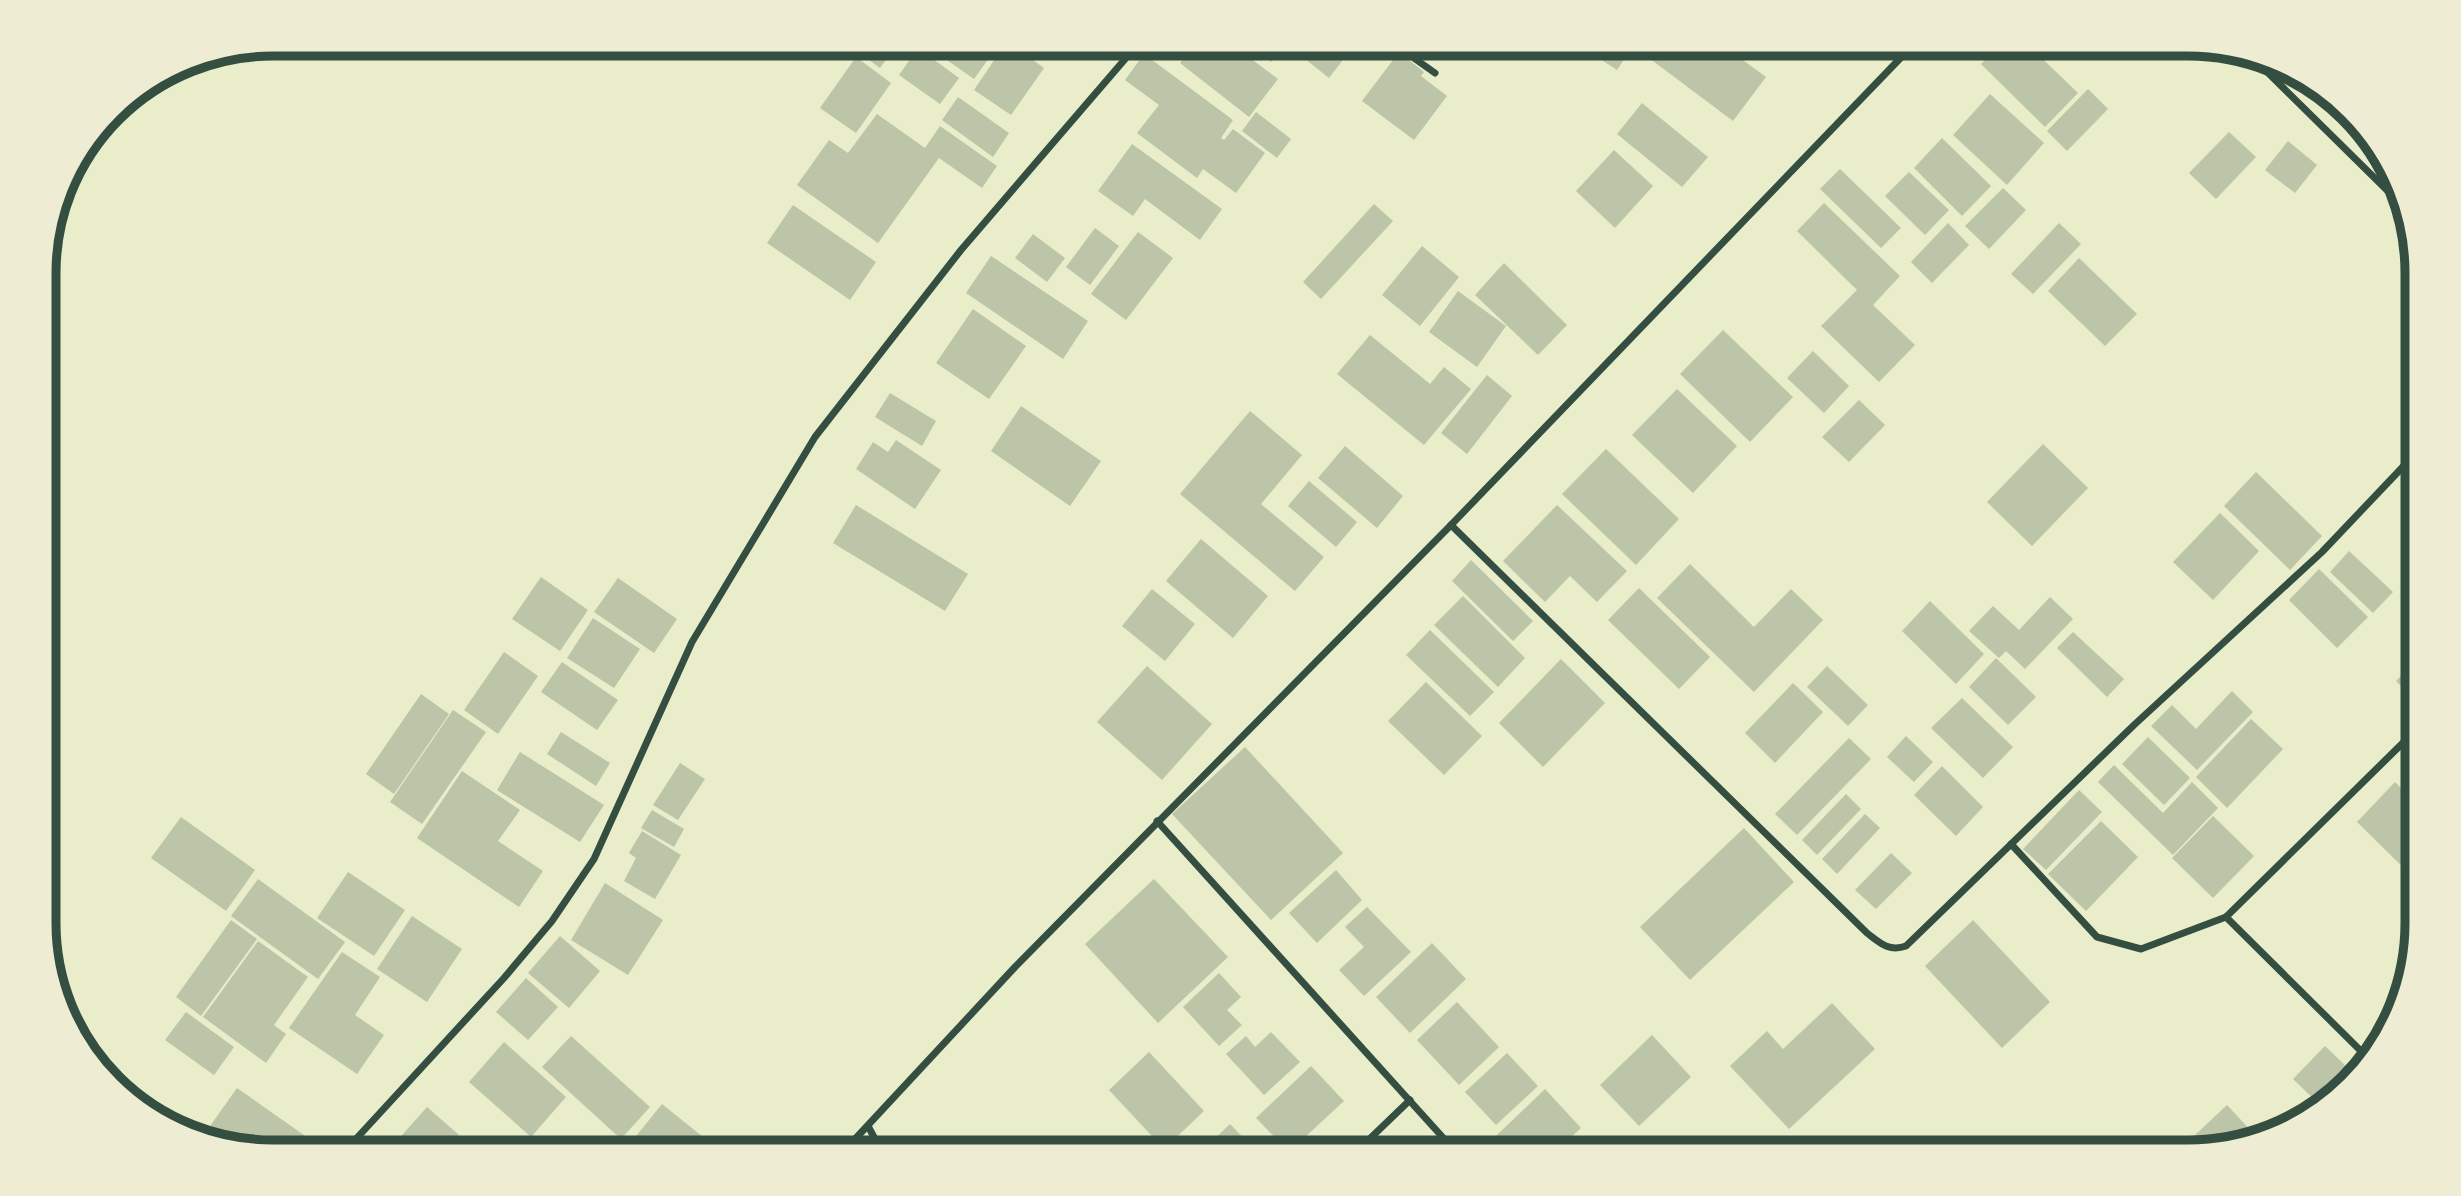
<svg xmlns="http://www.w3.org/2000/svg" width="2461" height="1196" viewBox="0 0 2461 1196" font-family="'Open Sans',sans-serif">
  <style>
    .building { fill: #bcc5a7 }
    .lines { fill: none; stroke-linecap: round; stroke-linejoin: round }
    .minor { stroke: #344e41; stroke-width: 7 }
    .rim { fill: none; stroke: #344e41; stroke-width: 9 }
  </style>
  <rect width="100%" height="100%" fill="#e9edc9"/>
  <!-- building -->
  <g class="building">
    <polygon points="869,44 898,44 880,68 861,54"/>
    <polygon points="932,44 947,44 942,51"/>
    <polygon points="954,44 999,44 974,79 944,58"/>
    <polygon points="1005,44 1011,44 1044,68 1011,115 974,90"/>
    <polygon points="1195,44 1231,44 1278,79 1249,117 1180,63"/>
    <polygon points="1246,44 1285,44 1271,62"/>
    <polygon points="1306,44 1355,44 1329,78 1299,54"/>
    <polygon points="1598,44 1634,44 1617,70 1591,53"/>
    <polygon points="1641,44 1721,44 1766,77 1733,121 1637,49"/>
    <polygon points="2001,44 2027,44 2078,93 2045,127 1981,64"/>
    <polygon points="918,48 959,78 940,104 899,75"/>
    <polygon points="1399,52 1424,72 1421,76 1447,96 1414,140 1362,101"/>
    <polygon points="1144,54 1233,120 1221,138 1224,140 1233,129 1265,153 1236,193 1203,169 1197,178 1137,133 1159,105 1125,80"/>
    <polygon points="856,57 891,83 856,133 820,108"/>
    <polygon points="2088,89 2108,109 2067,151 2047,131"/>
    <polygon points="1990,94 2044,143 2007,185 1953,135"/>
    <polygon points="958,97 1009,133 993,157 942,120"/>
    <polygon points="1642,103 1708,157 1682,187 1617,134"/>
    <polygon points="1256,112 1291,139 1277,158 1242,131"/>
    <polygon points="877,114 925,148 940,126 997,166 982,188 939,158 878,243 797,185 829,140 848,153"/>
    <polygon points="2229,132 2256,157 2216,199 2189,173"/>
    <polygon points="1942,138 1991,186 1962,216 1914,168"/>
    <polygon points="2288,141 2317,165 2295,193 2265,170"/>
    <polygon points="1132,144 1222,209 1200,240 1145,199 1133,216 1098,191"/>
    <polygon points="1614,150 1653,186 1615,228 1576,191"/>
    <polygon points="1840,169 1901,228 1881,248 1820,189"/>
    <polygon points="1909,172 1949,210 1925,235 1885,196"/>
    <polygon points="2003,188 2026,210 1989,249 1965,226"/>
    <polygon points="1824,203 1900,276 1873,305 1915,345 1879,382 1821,326 1857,290 1797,231"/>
    <polygon points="1374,204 1393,221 1321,299 1303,282"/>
    <polygon points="793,205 876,262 850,300 767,243"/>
    <polygon points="1948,223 1969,245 1932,283 1911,262"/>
    <polygon points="2059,223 2081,244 2033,294 2011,274"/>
    <polygon points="1095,228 1119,246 1090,285 1066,267"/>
    <polygon points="1138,232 1173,258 1126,320 1091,294"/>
    <polygon points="1033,234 1065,258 1047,282 1015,258"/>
    <polygon points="1422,246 1459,277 1420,326 1382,295"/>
    <polygon points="991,256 1088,321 1063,359 966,293"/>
    <polygon points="2079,258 2137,314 2105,346 2048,291"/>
    <polygon points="1504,263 1567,325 1538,355 1475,295"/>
    <polygon points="1458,291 1506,326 1477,367 1429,332"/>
    <polygon points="973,309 1026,346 989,399 936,363"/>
    <polygon points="1723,330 1793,397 1750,442 1680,374"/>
    <polygon points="1370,335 1430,384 1444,367 1471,389 1424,445 1337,374"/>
    <polygon points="1813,351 1849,386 1824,413 1787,378"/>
    <polygon points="1487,375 1512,396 1467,454 1441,433"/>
    <polygon points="1677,389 1737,446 1693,493 1632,435"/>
    <polygon points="890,393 936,421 922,446 875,417"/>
    <polygon points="1859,400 1885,425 1849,462 1822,437"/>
    <polygon points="1021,406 1101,461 1070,506 991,451"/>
    <polygon points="1250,411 1302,455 1261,504 1324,557 1295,591 1180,494"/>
    <polygon points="896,440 941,470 915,509 856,469 873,442 888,452"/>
    <polygon points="2043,444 2088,488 2032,546 1987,502"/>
    <polygon points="1345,446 1403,496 1377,528 1318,478"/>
    <polygon points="1606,449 1679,519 1636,565 1562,494"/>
    <polygon points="2256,472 2322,536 2290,570 2224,506"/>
    <polygon points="1309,481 1357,522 1336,547 1288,506"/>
    <polygon points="856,505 968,574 945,611 833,543"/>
    <polygon points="1557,505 1627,571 1597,602 1570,576 1545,602 1503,561"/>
    <polygon points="2220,513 2259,551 2213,600 2173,562"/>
    <polygon points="1201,539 1268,596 1233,638 1166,581"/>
    <polygon points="2349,551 2393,592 2373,613 2330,572"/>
    <polygon points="1471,560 1533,621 1513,641 1452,581"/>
    <polygon points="1690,564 1754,627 1791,589 1823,620 1754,692 1657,598"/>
    <polygon points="2319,569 2368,617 2337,648 2289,600"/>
    <polygon points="541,577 588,610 560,651 512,619"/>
    <polygon points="618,578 677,619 654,653 594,612"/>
    <polygon points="1639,588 1710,657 1679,689 1608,620"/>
    <polygon points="1152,589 1195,624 1165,661 1122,626"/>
    <polygon points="1463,596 1525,658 1498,687 1434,625"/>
    <polygon points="2050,597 2073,619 2025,669 2006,651 1999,658 1969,631 1993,606 2019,630"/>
    <polygon points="1930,601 1984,654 1956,684 1902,631"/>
    <polygon points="593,618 640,649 614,688 567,658"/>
    <polygon points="1430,630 1494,692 1470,716 1406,655"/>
    <polygon points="2073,632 2124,679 2107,697 2057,648"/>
    <polygon points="504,652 538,676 498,734 464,710"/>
    <polygon points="1996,658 2036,697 2008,725 1969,687"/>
    <polygon points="1561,659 1605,703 1543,767 1499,723"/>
    <polygon points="2417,660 2417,702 2396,681"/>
    <polygon points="562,662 618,700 597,730 541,692"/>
    <polygon points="1147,666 1212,724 1162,780 1097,722"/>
    <polygon points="1827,666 1868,705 1848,726 1807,687"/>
    <polygon points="1426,682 1482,736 1444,775 1388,721"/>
    <polygon points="1793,683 1823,712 1775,763 1745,733"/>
    <polygon points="2232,691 2253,712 2197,770 2151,726 2172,705 2196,729"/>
    <polygon points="421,694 449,714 394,794 366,774"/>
    <polygon points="1962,698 2013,747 1983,778 1931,728"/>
    <polygon points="453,710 486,732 422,824 390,802"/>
    <polygon points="2251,719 2283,749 2227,808 2196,777"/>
    <polygon points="561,732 610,763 596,786 547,754"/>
    <polygon points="1906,736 1933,762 1914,782 1887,757"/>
    <polygon points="2148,737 2190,778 2164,805 2122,764"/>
    <polygon points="1849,738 1871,759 1797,835 1775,814"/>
    <polygon points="1245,747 1343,853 1271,920 1172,814"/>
    <polygon points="520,752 604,805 580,842 497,790"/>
    <polygon points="680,763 705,779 678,820 653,805"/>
    <polygon points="2114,765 2163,813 2192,782 2218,808 2173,855 2098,782"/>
    <polygon points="1942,766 1983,807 1956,836 1914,795"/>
    <polygon points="462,771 520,810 498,841 543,871 519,907 417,838"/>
    <polygon points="2395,782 2417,804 2417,869 2411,875 2357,822"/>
    <polygon points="2079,790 2102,812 2046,870 2023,849"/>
    <polygon points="1846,794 1861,809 1817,855 1802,840"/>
    <polygon points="652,810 684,829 674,847 641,828"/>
    <polygon points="1865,814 1880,828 1837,874 1822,859"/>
    <polygon points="2213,816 2254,856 2213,898 2172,858"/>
    <polygon points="181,817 255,870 226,911 151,858"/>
    <polygon points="2101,821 2138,857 2086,911 2048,874"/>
    <polygon points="1744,828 1794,882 1690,980 1640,927"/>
    <polygon points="642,831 681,855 655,899 624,881 636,858 629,853"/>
    <polygon points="1891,853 1912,873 1876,909 1855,890"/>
    <polygon points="1336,870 1362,900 1317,943 1289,913"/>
    <polygon points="348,872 405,910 374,956 317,918"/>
    <polygon points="258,879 345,942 318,979 231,916"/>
    <polygon points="1154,879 1228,957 1158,1023 1085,944"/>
    <polygon points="605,883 663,920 628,975 571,940"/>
    <polygon points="1367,907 1411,952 1364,996 1339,970 1364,947 1345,927"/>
    <polygon points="412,916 462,949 427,1002 377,969"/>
    <polygon points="231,920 257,939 201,1016 176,997"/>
    <polygon points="1973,920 2050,1002 2002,1048 1925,966"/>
    <polygon points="560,936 600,971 569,1008 528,973"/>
    <polygon points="258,941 308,977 274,1025 286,1034 266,1063 203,1017"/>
    <polygon points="1432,943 1466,979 1410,1033 1376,997"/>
    <polygon points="342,952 380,977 355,1015 384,1035 357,1074 289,1028"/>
    <polygon points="1219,973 1241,997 1227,1010 1242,1025 1219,1046 1183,1007"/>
    <polygon points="526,978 558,1007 528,1040 496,1012"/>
    <polygon points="1457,1002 1499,1047 1459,1085 1417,1040"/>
    <polygon points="1832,1003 1875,1049 1789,1129 1730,1066 1767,1031 1783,1049"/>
    <polygon points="186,1012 234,1047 214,1075 165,1040"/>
    <polygon points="1271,1032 1300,1062 1264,1095 1226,1054 1246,1036 1255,1047"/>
    <polygon points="1652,1035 1691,1077 1639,1126 1600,1085"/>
    <polygon points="571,1036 650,1107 621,1139 542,1067"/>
    <polygon points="504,1042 566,1097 531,1137 469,1082"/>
    <polygon points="2325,1046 2352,1072 2322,1107 2293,1079"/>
    <polygon points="1149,1052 1204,1111 1164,1149 1109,1090"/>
    <polygon points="1507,1053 1538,1086 1496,1125 1465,1092"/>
    <polygon points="1311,1066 1344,1101 1289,1152 1256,1118"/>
    <polygon points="104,1070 198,1135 172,1129 103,1072"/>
    <polygon points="237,1088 318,1145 312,1152 273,1152 203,1136"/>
    <polygon points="1545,1089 1581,1128 1555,1152 1510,1152 1496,1136"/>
    <polygon points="662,1104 713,1145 706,1152 636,1152 628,1146"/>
    <polygon points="2227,1105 2254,1134 2203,1152 2177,1152"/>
    <polygon points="427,1107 459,1135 444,1152 387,1152"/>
    <polygon points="1230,1124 1257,1152 1201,1152"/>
  </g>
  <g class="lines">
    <!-- minor -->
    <g class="minor">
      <polyline points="1394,44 1435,73"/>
      <polyline points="2254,59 2397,200"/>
      <path d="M1451,525L1867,933C1880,943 1889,952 1906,946L2134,725L2322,552L2416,453"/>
      <polyline points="1157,821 1456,1152"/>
      <polyline points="2011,844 2097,937 2141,949 2226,917 2417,729"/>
      <polyline points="2226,917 2366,1056"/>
      <polyline points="868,1126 882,1152"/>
      <polyline points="344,1152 504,978 552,921 594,859 692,642 815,437 961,250 1138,44"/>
      <polyline points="843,1152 1015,967 1451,525 1914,44"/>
      <polyline points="1356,1152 1410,1100"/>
    </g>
  </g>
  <!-- crop -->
  <path d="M0 0H2461V1196H0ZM273 56H2188A217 217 0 0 1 2405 273V923A217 217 0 0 1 2188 1140H273A217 217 0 0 1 56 923V273A217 217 0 0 1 273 56Z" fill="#eeecd3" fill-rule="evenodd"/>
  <path class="rim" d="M273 56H2188A217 217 0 0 1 2405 273V923A217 217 0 0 1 2188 1140H273A217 217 0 0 1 56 923V273A217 217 0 0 1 273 56Z"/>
</svg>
